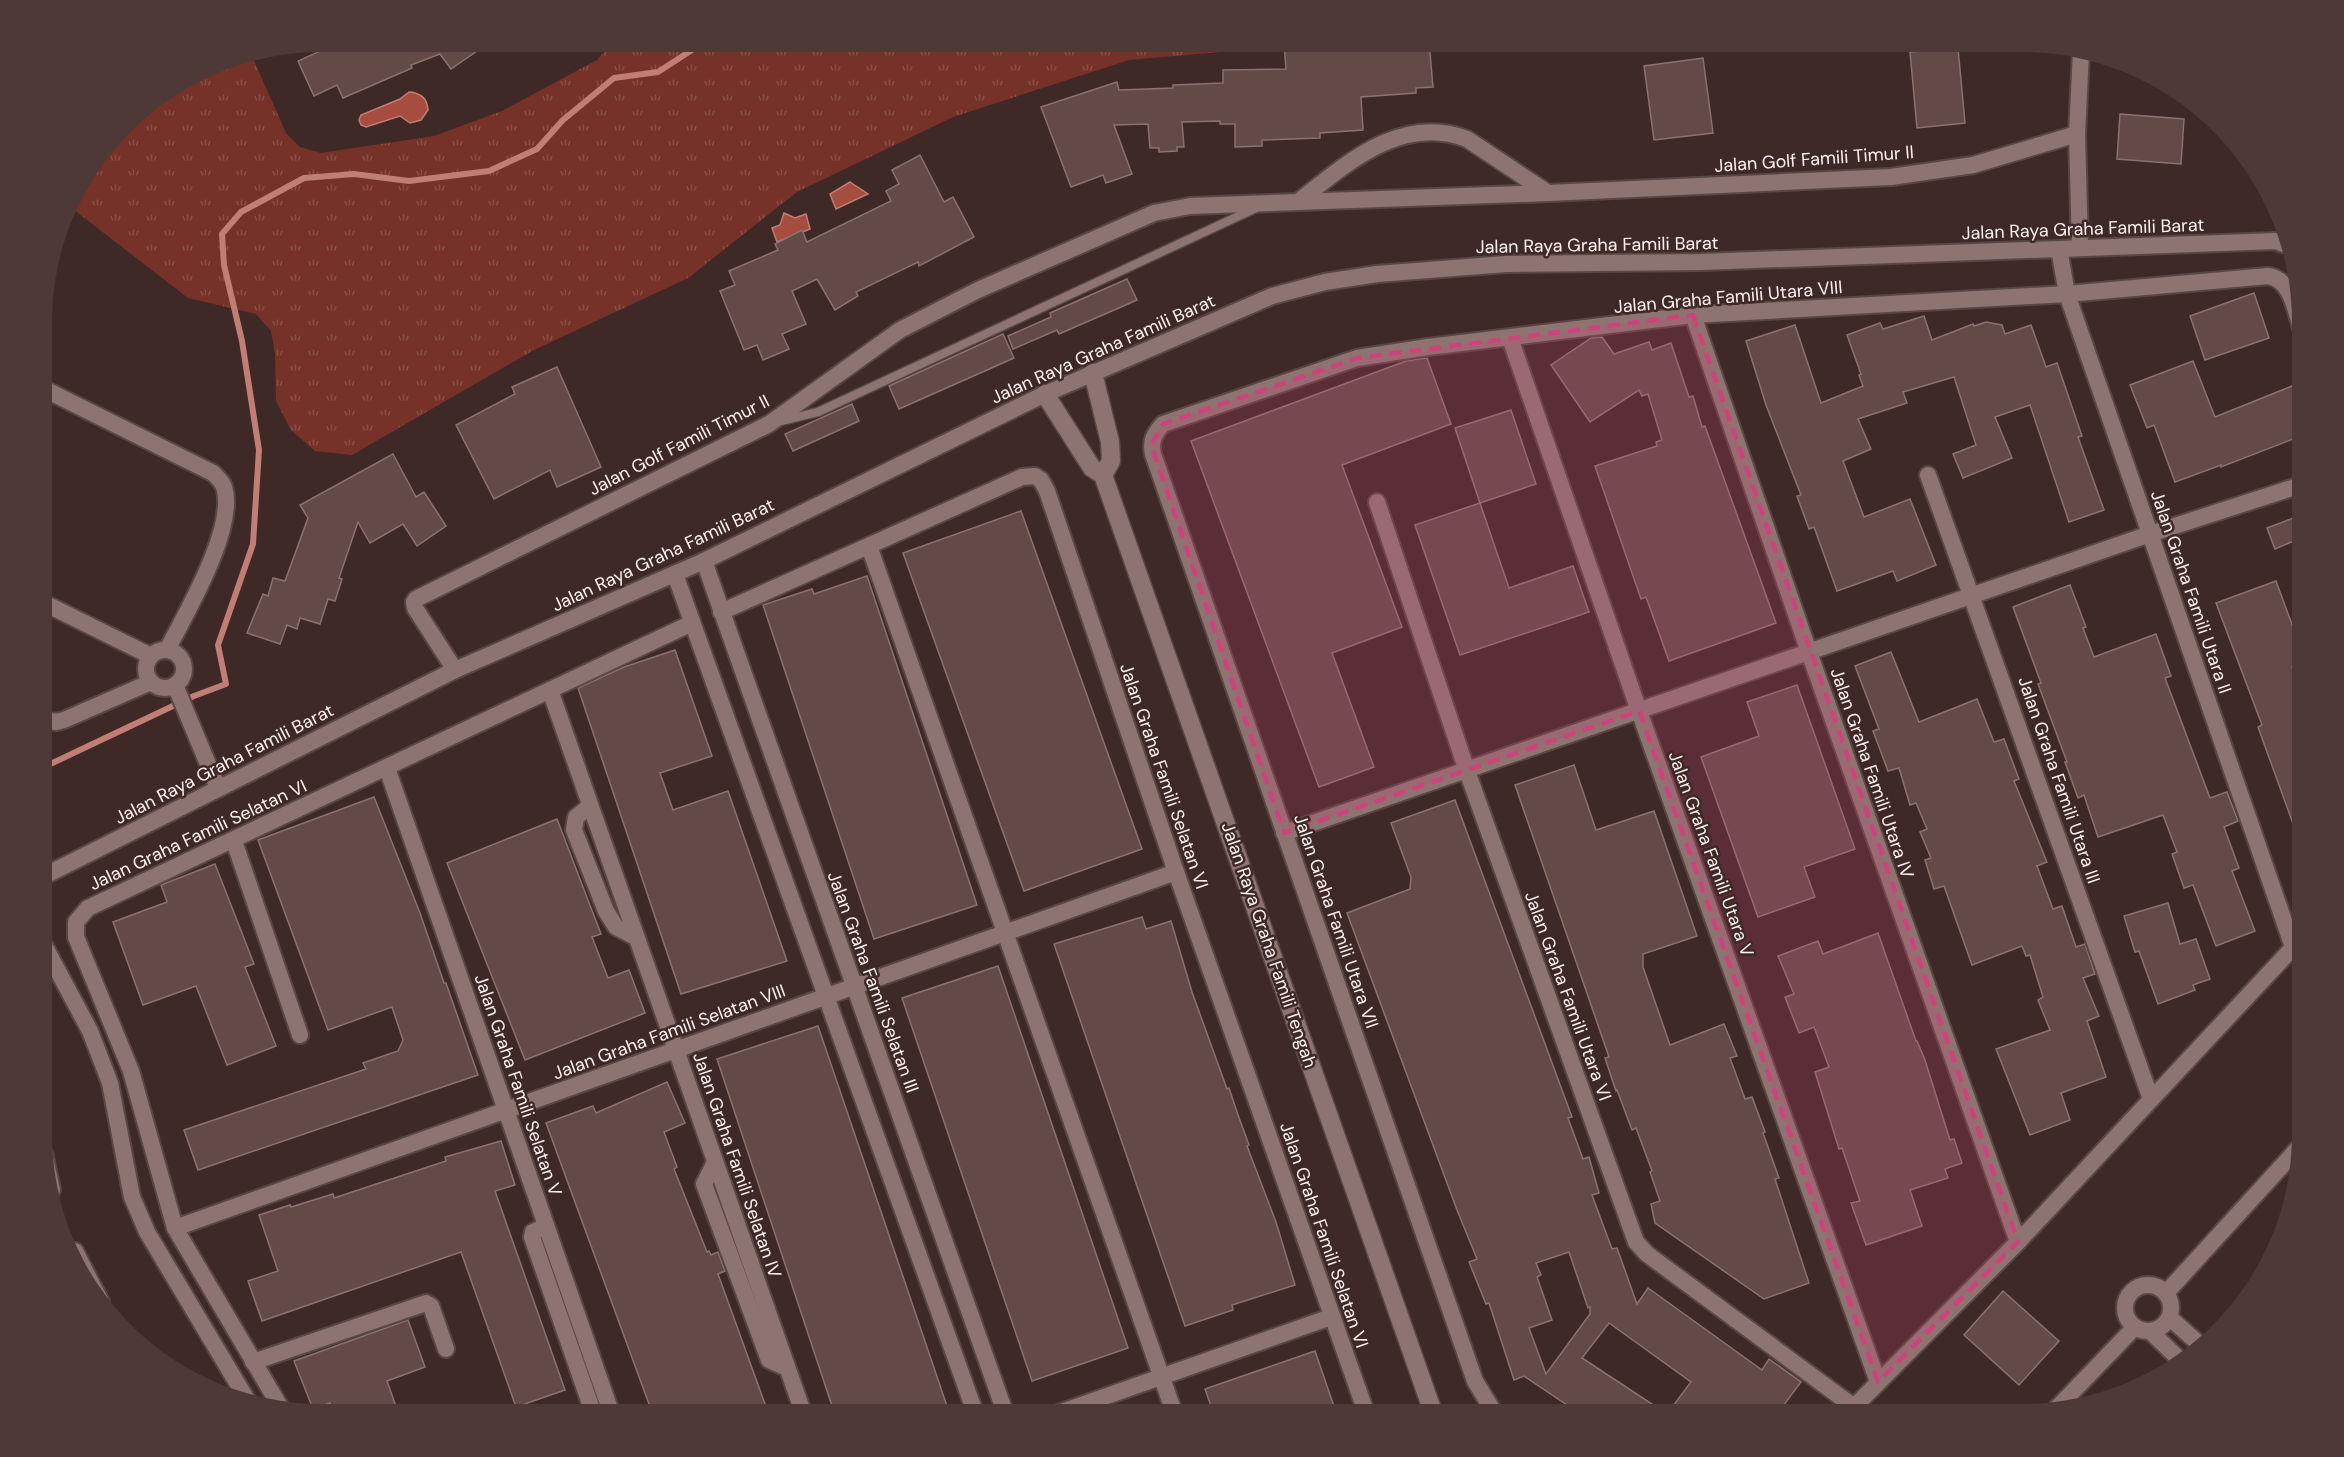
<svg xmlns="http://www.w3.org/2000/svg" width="2344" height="1457" viewBox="0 0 2344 1457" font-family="'DM Sans',sans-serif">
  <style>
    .grass { fill: url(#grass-tufts) }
    .water { fill: #a64d40; stroke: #c07e74; stroke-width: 1.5 }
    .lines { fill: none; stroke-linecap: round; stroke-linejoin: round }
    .stream { stroke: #c07e74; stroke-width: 6 }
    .building { fill: #634a46; stroke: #8c726e; stroke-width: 1.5; fill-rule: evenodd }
    .service-casing { stroke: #594744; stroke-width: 11 }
    .minor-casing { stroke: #594744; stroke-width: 20 }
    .tertiary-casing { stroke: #594744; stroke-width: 21 }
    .service { stroke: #8e7470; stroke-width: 8 }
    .minor { stroke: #8e7470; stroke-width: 16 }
    .tertiary { stroke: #8e7470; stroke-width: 18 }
    .marked { fill: #ce4379; fill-opacity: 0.2; stroke: #ce4379; stroke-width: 4.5; stroke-dasharray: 12 8; stroke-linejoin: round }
    .labels { text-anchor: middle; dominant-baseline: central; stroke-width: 5; stroke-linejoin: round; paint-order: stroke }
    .street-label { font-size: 18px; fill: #fdf1ef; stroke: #3f2926 }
  </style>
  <defs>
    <pattern id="grass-tufts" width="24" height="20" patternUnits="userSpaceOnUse" patternTransform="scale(1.5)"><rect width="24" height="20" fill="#763128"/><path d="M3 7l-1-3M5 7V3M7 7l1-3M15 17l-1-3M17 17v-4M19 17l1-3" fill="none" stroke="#8a4f48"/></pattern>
  </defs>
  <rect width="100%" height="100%" fill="#3f2926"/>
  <!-- grass -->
  <g class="grass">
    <polygon points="605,42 1254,42 1219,52 1129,60 953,117 797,192 688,278 534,350 352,455 315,451 291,430 276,401 275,354 271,331 256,314 188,298 69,206 71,198 137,112 216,63 252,56 286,133 300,147 321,153 434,136 502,111 597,60 605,51"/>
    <polygon points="1641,42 1734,42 1652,45"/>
  </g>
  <!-- water -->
  <g class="water">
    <path d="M409,92C421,93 427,98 428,110L421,120L410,123L400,116L366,127L361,125L359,120L361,115L400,99Z"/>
    <polygon points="850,182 868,194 836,209 830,194"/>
    <polygon points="784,213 795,218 806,214 810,229 777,242 772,228 780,225"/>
  </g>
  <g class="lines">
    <!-- stream -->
    <polyline class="stream" points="44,767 194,696 226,684 218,645 253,544 259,450 242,341 224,265 222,234 241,212 304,178 354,174 409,181 489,171 537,149 563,120 614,78 658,72 698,46 700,42"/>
  </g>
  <!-- building -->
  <g class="building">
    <polygon points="340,42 490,42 451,69 440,54 411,65 412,68 343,98 337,85 314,96 298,61"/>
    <polygon points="1284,42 1429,42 1433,87 1416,88 1416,93 1361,97 1363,130 1320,133 1320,138 1262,140 1262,146 1235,147 1235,124 1220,124 1220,121 1182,122 1184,147 1177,147 1177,151 1159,152 1159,148 1150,148 1148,124 1114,125 1132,174 1106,183 1103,175 1071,187 1041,107 1117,82 1119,90 1173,88 1173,85 1223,83 1223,70 1286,69"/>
    <polygon points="1958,48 1965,123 1917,128 1910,52"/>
    <polygon points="1703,58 1713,133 1654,140 1644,66"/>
    <polygon points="2120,114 2184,119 2181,164 2117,159"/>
    <polygon points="920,155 944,202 953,197 974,237 919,266 918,262 856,292 858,296 835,310 817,279 792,291 806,324 782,334 789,349 763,360 757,345 744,350 720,291 735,285 729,271 778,250 775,244 802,230 807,242 891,201 886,191 899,184 892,170"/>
    <polygon points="1127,279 1137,300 1059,334 1057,330 1013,349 1008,336 1051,317 1050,313"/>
    <polygon points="2254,293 2269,338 2205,360 2190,316"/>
    <polygon points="1924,316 1932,340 1973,324 1974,326 1986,322 2002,325 2005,334 2031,325 2046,367 2057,363 2082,436 2078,437 2104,510 2069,522 2030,405 1995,417 2012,458 1963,478 1953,454 1976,445 1954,377 1903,392 1907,403 1858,419 1871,449 1843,461 1864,517 1910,499 1936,565 1897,581 1893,571 1837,591 1814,527 1809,529 1797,496 1801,495 1766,405 1746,341 1795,325 1821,403 1863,386 1859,375 1861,374 1847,335 1880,323 1883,329"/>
    <polygon points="1003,334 1014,358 899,409 889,386"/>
    <polygon points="1602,337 1614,354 1649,342 1652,350 1671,343 1689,397 1693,396 1702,427 1705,426 1776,623 1669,661 1646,597 1641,599 1595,466 1657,446 1656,442 1662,440 1648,394 1642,396 1639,390 1590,422 1551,365 1591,338"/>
    <polygon points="1427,358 1451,424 1342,465 1402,627 1332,653 1374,767 1319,787 1191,441 1406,361"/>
    <polygon points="2193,361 2215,417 2292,386 2301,410 2301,436 2221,467 2221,465 2175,482 2154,425 2147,428 2130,385"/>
    <polygon points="557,367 601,467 557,487 550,470 494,499 456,425 515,394 512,387"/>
    <polygon points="852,404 859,421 793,451 785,434"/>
    <polygon points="1511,410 1536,484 1480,503 1455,428"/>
    <polygon points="393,454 416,497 424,492 446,526 417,546 403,524 370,543 358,522 339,578 342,579 335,601 328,599 320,624 300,618 297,629 287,625 280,644 247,633 263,594 268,596 273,578 285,581 308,518 300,505"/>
    <polygon points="1480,503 1509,588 1573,566 1589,612 1460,655 1415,525"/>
    <polygon points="1021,511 1142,849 1024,891 903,553"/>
    <polygon points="2301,515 2301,538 2275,549 2267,528"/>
    <polygon points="867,576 977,905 874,939 763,605 812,589 814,594"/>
    <polygon points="2276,581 2301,649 2301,664 2292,667 2301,694 2300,843 2258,727 2262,725 2216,603"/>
    <polygon points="2070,585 2086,627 2083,628 2094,657 2156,634 2171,676 2165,678 2210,798 2227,792 2238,821 2224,827 2239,868 2232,871 2255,931 2216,946 2193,885 2184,888 2172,854 2177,852 2163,815 2098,837 2084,795 2078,798 2065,762 2067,762 2038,684 2041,683 2013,607"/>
    <polygon points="675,650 712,756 660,773 673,810 728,791 787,961 681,994 578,688 624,667"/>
    <polygon points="1891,652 1919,722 1977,699 1994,742 2004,739 2019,779 2014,781 2047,862 2037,866 2053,909 2062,906 2076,947 2085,944 2095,974 2083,978 2099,1016 2087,1021 2106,1077 2061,1093 2070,1120 2030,1135 1996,1049 2050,1030 2038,1000 2043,997 2030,955 2026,956 2022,946 1972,965 1944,886 1934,889 1925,860 1931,858 1920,832 1927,829 1916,803 1910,805 1899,768 1888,771 1873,731 1879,729 1855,666"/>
    <polygon points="1797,685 1855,849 1804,867 1815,897 1758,917 1701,757 1759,736 1747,702"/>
    <polygon points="1574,765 1596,830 1654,811 1697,936 1643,954 1643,967 1670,1045 1724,1024 1737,1056 1730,1058 1745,1099 1752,1097 1765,1132 1763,1133 1779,1178 1775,1179 1809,1283 1764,1299 1655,1223 1651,1204 1660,1201 1650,1172 1652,1171 1636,1128 1632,1130 1617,1090 1616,1091 1605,1058 1609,1057 1515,785"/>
    <polygon points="374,797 420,913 444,983 446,983 478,1075 198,1170 184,1130 366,1069 363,1063 398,1051 403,1040 392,1007 328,1030 258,840"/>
    <path d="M1455,800L1572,1117L1568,1118L1583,1159L1589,1157L1599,1193L1592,1195L1612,1249L1617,1248L1637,1304L1648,1288L1762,1370L1769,1359L1801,1382L1777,1414L1582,1415L1524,1376L1514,1380L1489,1303L1486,1304L1469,1262L1477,1259L1457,1210L1347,913L1410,889L1411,877L1391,823ZM1569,1252L1588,1308L1590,1307V1314L1546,1374L1529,1328L1552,1320L1537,1277L1541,1275L1536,1263ZM1609,1323L1691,1382L1667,1414L1582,1358Z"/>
    <polygon points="557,819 601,934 592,937 608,978 629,970 645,1013 525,1060 447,863"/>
    <polygon points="215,864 254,964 245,967 276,1046 227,1065 196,986 143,1005 113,922 167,902 161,885"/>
    <polygon points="2168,903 2180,944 2196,939 2210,979 2193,985 2195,990 2158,1004 2139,951 2135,952 2124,916"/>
    <polygon points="1142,917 1146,929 1171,921 1192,992 1227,1089 1229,1088 1238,1115 1249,1145 1247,1146 1276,1222 1295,1285 1232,1305 1233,1310 1185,1326 1054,944"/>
    <polygon points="1878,933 1916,1041 1917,1041 1925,1060 1950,1140 1954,1139 1962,1163 1945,1169 1948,1178 1910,1190 1922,1226 1866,1245 1851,1203 1860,1201 1842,1148 1839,1149 1815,1072 1829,1067 1814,1027 1799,1033 1785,997 1794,994 1778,956 1818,941 1823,954"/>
    <polygon points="998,966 1128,1348 1032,1381 902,998"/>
    <polygon points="818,1026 949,1412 941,1415 835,1415 717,1059"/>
    <polygon points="667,1082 685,1123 664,1132 677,1167 674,1169 707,1252 709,1251 711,1255 718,1252 725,1271 718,1274 769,1415 653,1415 546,1123 593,1106 596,1113"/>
    <polygon points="501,1141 515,1185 495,1191 565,1390 516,1407 461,1252 262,1321 248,1281 278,1271 259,1215 290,1205 291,1207 333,1194 334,1198 446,1161 445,1157"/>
    <polygon points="2003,1291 2059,1341 2019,1385 1964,1335"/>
    <polygon points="408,1320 425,1367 387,1381 399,1415 335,1415 330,1403 313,1409 294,1361"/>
    <polygon points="1315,1351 1337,1415 1214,1415 1205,1389"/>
  </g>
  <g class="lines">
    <!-- service casing -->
    <g class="service-casing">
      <polyline id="service" points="781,421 818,412 1256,208"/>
    </g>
    <!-- minor casing -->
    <g class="minor-casing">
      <g id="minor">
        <path d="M1298,202C1347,163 1401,114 1467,139L1548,193"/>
        <polyline points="2080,248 2077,134 2081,52"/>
        <polyline points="2059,249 2067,294 2293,947"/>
        <polyline points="1693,315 1809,652 2018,1242"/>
        <polyline points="1510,338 1639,711 1878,1382"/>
        <path d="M44,389L213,473C217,477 222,481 224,487C237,527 186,613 167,650"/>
        <polyline points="1928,475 2151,1099"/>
        <polyline points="1377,502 1467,771 1636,1242 1647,1254 1854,1407"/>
        <polyline points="869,546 1175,1415"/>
        <polyline points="704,561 1006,1415"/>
        <polyline points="675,574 976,1415"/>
        <polyline points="44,603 151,656"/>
        <polyline points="721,612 1022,477 1035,476 1041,480 1047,491 1176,872 1367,1415"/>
        <circle cx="165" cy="669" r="19"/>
        <polyline points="455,670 415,608 414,602 416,599 769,424 900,330 978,290 1154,213 1190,206 1548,193 1891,177 1973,165 2077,134"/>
        <polyline points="175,685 218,788"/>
        <polyline points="550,690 804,1415"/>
        <polyline points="44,720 56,722 64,720 151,682"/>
        <polyline points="387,768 612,1415"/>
        <polyline points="590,806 576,817 574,830 606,911 616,927 637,938"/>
        <polyline points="1284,833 2150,534 2301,485"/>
        <polyline points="234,841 300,1035"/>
        <polyline points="44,876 455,670 704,561 1045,394 1272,296 1325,282 1377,274 1506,264 1701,262 2276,241 2283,244"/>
        <polyline points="44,945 90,1031 110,1083 132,1197 147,1232 249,1403"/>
        <polyline points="44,1153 52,1190"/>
        <polyline points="715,1162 704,1184 769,1360 787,1368"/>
        <polyline points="546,1226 533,1232 532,1237 594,1415"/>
        <polyline points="175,1228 1176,872"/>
        <polyline points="75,1251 101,1302"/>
        <circle cx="2148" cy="1308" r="23"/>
        <polyline points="2166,1293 2301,1145"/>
        <polyline points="2170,1318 2198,1343"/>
        <polyline points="2150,1331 2180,1360"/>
        <polyline points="253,1362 426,1303 431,1306 446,1349"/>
        <polyline points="281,1408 175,1228 131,1071 76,937 76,922 88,908 692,623"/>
        <polyline points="2056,1409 2135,1327"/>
        <polyline points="1848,1413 2018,1242 2301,939"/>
        <polyline points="1053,1415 1331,1317"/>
        <path d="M1498,1415L1492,1409L1475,1381L1153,454C1150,441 1154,434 1163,424L1357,358L1428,347L1693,315L2067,294L2268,276C2291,279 2295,309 2301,328"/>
      </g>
    </g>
    <!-- tertiary casing -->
    <g class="tertiary-casing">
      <g id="tertiary">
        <polyline points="1093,373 1110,442 1111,461 1103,475"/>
        <polyline points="1045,394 1092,468 1103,475 1434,1415"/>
      </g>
    </g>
    <!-- service -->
    <use href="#service" class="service"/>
    <!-- minor -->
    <use href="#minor" class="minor"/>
    <!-- tertiary -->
    <use href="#tertiary" class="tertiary"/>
  </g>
  <!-- marked area -->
  <path class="marked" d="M1693,315L2018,1242L1878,1382L1639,711L1284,833L1151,445L1163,424L1357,358Z"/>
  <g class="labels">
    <!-- street labels -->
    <g class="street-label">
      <text transform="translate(1814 159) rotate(-4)">Jalan Golf Famili Timur II</text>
      <text transform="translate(2083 229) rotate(-2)">Jalan Raya Graha Famili Barat</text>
      <text transform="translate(1597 245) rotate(-1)">Jalan Raya Graha Famili Barat</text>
      <text transform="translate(1728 297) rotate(-5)">Jalan Graha Famili Utara VIII</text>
      <text transform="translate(1103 349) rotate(-24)">Jalan Raya Graha Famili Barat</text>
      <text transform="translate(679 445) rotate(-27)">Jalan Golf Famili Timur II</text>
      <text transform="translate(663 555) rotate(-25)">Jalan Raya Graha Famili Barat</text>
      <text transform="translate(2191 592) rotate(71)">Jalan Graha Famili Utara II</text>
      <text transform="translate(224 764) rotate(-27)">Jalan Raya Graha Famili Barat</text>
      <text transform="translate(1872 773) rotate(71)">Jalan Graha Famili Utara IV</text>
      <text transform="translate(1164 776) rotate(71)">Jalan Graha Famili Selatan VI</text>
      <text transform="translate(2059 780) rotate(71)">Jalan Graha Famili Utara III</text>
      <text transform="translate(198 835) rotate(-25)">Jalan Graha Famili Selatan VI</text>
      <text transform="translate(1711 854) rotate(70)">Jalan Graha Famili Utara V</text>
      <text transform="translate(1336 921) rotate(71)">Jalan Graha Famili Utara VII</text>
      <text transform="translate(1269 945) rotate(71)">Jalan Raya Graha Famili Tengah</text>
      <text transform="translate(873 982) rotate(70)">Jalan Graha Famili Selatan III</text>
      <text transform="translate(1568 996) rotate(70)">Jalan Graha Famili Utara VI</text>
      <text transform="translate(669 1032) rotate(-20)">Jalan Graha Famili Selatan VIII</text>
      <text transform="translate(518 1085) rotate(71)">Jalan Graha Famili Selatan V</text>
      <text transform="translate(737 1165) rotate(71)">Jalan Graha Famili Selatan IV</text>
      <text transform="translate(1324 1235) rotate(71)">Jalan Graha Famili Selatan VI</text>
    </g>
  </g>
  <!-- crop -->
  <path d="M0 0H2344V1457H0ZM322 52H2022A270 270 0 0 1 2292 322V1134A270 270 0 0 1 2022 1404H322A270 270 0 0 1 52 1134V322A270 270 0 0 1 322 52Z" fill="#4e3936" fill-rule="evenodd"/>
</svg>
